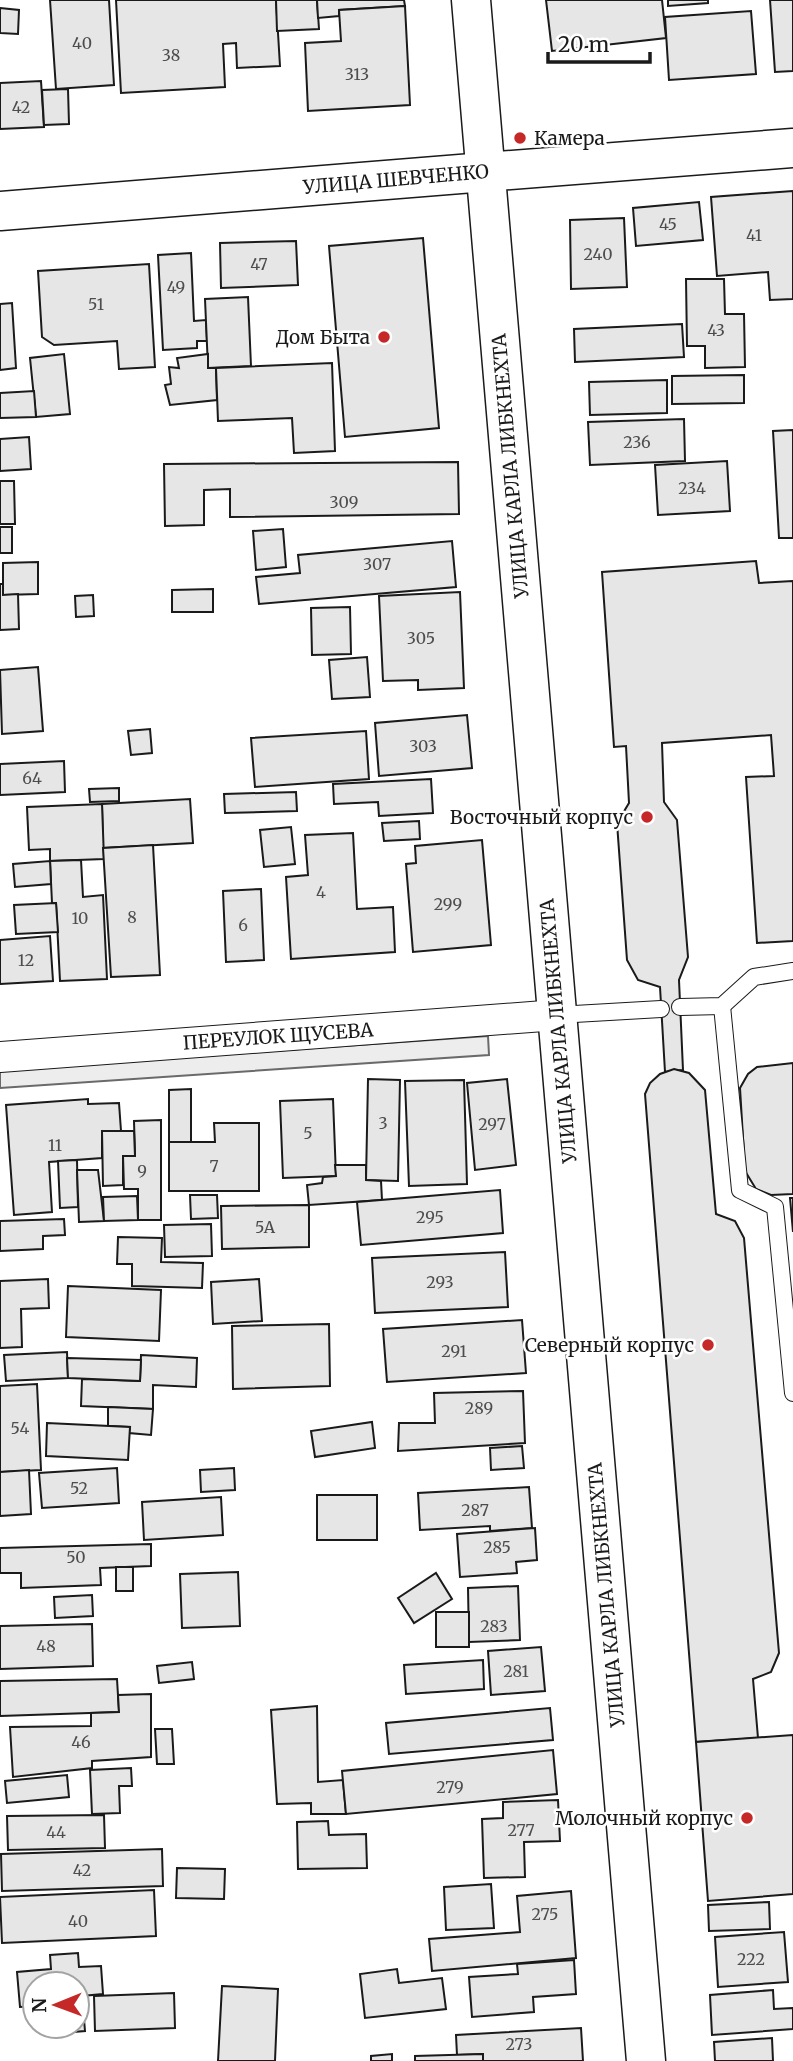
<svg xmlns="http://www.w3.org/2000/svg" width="793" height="2061" viewBox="0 0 793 2061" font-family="Merriweather,serif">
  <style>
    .built { fill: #ededed; stroke: #6a6a6a; stroke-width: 2 }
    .building { fill: #e6e6e6; stroke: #1a1a1a; stroke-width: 2 }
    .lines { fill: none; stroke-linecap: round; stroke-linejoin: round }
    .lane-casing { stroke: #1a1a1a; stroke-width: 18 }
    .street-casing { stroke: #1a1a1a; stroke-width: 32 }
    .secondary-casing { stroke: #1a1a1a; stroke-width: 41 }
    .primary-casing { stroke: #1a1a1a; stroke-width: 41 }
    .highway-casing { stroke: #1a1a1a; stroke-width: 41 }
    .lane { stroke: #fff; stroke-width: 16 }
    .street { stroke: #fff; stroke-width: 30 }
    .secondary { stroke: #fff; stroke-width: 38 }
    .primary { stroke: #fff; stroke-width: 38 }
    .highway { stroke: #fff; stroke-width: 38 }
    .poi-dot { fill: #c62828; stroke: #fff; stroke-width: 2.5 }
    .labels { text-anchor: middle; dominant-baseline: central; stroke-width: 5; stroke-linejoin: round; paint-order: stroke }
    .number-label { font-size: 16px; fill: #4d4d4d }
    .poi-label { font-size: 19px; fill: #1a1a1a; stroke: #fff; text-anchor: end }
    .street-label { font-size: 19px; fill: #1a1a1a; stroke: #fff }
  </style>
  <rect width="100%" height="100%" fill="#fff"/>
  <!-- built -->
  <polygon class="built" points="488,1036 489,1055 0,1088 0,1070"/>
  <!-- building -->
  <g class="building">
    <polygon points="50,0 109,0 114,85 56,89"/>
    <polygon points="116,0 276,0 280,66 237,68 236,43 223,44 225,87 121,93"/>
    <polygon points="276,0 317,0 319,29 277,31"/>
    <polygon points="317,0 404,0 405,6 339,10 339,16 318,18"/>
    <polygon points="546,0 662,0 666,38 552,51"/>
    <polygon points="668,0 708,0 708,3 668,6"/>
    <polygon points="770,0 793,0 793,71 775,72"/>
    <polygon points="405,6 410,105 308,111 305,43 341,41 339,10"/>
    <polygon points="0,8 19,10 18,34 0,33"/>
    <polygon points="751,11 756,74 669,80 665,17"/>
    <polygon points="41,81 44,127 0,129 0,83"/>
    <polygon points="68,89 69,124 44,125 42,90"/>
    <polygon points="793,191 793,299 770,300 768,272 717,276 711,197"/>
    <polygon points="699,202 703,240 636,246 633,208"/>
    <polygon points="624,218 627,287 571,289 570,220"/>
    <polygon points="423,238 439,428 345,437 329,246"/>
    <polygon points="296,241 298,285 221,288 220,243"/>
    <polygon points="191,253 194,321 206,320 207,341 197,341 197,348 163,350 158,255"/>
    <polygon points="149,264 155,367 119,369 117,341 54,345 42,337 38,271"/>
    <polygon points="686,279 724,279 725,314 744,314 745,367 705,368 705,346 687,346"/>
    <polygon points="248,297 251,366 208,368 205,299"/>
    <polygon points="12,303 16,368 0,370 0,304"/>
    <polygon points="682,324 684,357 575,362 574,329"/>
    <polygon points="64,354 70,414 36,417 30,358"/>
    <polygon points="208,354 208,368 216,368 217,400 170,405 165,385 171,384 169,367 179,368 177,358"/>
    <polygon points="332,363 335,451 294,453 292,418 218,421 216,368"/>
    <polygon points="744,375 744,403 672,404 672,376"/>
    <polygon points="667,380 667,413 590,415 589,382"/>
    <polygon points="34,391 36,417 0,418 0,393"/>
    <polygon points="684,419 685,461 590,465 588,422"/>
    <polygon points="793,430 793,538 779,538 773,431"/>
    <polygon points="29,437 31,469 0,471 0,439"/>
    <polygon points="727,461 730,511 658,515 655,465"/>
    <polygon points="458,462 459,514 230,517 230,489 204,490 204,525 165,526 164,464"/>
    <polygon points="0,481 14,481 15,524 0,524"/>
    <rect x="0" y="527" width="12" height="26"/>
    <polygon points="283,529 286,567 256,570 253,531"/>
    <polygon points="452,541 456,587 259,604 256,577 300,573 298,555"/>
    <polygon points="756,561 759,583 793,581 793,941 757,943 746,777 774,776 771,735 662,743 664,802 677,820 688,957 679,980 683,1070 665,1072 660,987 638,980 627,960 617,823 629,803 626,746 614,747 602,572"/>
    <polygon points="38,562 38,594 3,595 3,563"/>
    <polygon points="0,584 3,584 3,595 18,594 19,629 0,630"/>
    <polygon points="213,589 213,612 172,612 172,590"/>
    <polygon points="460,592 464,688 418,690 418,680 383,681 379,596"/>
    <polygon points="93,595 94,616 76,617 75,596"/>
    <polygon points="350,607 351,654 312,655 311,608"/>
    <polygon points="367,657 370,697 332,699 329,660"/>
    <polygon points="38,667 43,731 2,734 0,670"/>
    <polygon points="467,715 472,768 379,776 375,723"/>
    <polygon points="150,729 152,753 131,755 128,731"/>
    <polygon points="366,731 369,779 255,787 251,738"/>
    <polygon points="64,761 65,792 0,795 0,764"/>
    <polygon points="431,779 433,813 379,816 378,802 334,804 333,784"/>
    <polygon points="119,788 119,801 90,802 89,789"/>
    <polygon points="296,792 297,811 225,813 224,794"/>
    <polygon points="190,799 193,843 103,848 102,804"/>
    <polygon points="102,804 104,859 50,861 50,849 29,850 27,807"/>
    <polygon points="419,821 420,839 384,841 382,823"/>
    <polygon points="291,827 295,864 264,867 260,830"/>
    <polygon points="353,833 357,909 393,907 395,952 291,959 286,877 308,875 305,835"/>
    <polygon points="482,840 491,945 413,952 406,864 416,863 415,846"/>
    <polygon points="153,845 160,975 111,977 103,848"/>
    <polygon points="81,860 83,897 103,895 107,979 60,981 56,903 52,903 50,861"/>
    <polygon points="50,861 51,884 15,887 13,864"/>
    <polygon points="261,889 264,960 226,962 223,891"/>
    <polygon points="56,903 58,932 16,934 14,905"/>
    <polygon points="50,936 53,981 0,984 0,940"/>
    <polygon points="793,1063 793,1194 771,1195 756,1189 745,1171 740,1088 748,1074 757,1067"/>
    <polygon points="674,1069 689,1073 705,1090 716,1214 735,1221 744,1238 779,1653 771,1672 753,1679 758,1738 696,1742 645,1094 650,1083 660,1074"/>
    <polygon points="368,1079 400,1080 398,1181 366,1180"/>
    <polygon points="507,1079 516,1165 475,1170 467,1083"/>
    <polygon points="464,1080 467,1184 409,1186 405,1081"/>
    <polygon points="191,1089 191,1142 169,1142 169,1090"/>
    <polygon points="88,1099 88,1104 119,1103 121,1131 102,1131 102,1158 49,1162 52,1212 14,1215 6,1105"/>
    <polygon points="333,1099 336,1176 283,1178 280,1101"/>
    <polygon points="161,1120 161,1220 138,1220 138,1189 124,1189 123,1156 135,1156 134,1121"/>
    <polygon points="214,1123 259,1123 259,1191 169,1191 169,1142 215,1142"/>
    <polygon points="102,1131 134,1131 135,1156 123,1156 123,1185 103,1186"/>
    <polygon points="77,1160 78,1207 60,1208 58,1161"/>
    <polygon points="335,1165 366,1165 366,1180 381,1181 382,1200 309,1205 307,1185 322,1183 323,1177 336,1176"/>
    <polygon points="77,1170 98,1170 104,1221 79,1222"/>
    <polygon points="500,1190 503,1233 361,1245 357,1202"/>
    <polygon points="190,1195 217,1195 218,1218 191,1219"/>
    <polygon points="137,1196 138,1220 104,1221 103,1197"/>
    <polygon points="790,1198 793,1198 793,1232"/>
    <polygon points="309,1205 309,1247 222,1249 221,1206"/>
    <polygon points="64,1219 65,1235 43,1236 43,1249 0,1251 0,1221"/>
    <polygon points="211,1224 212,1256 165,1257 164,1225"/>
    <polygon points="118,1237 162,1238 161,1262 203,1263 202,1288 132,1286 132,1264 117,1264"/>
    <polygon points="505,1252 508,1307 375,1313 372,1258"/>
    <polygon points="48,1279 49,1308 21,1309 22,1347 0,1348 0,1281"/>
    <polygon points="259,1279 262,1321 213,1324 211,1282"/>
    <polygon points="68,1286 161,1290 159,1341 66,1337"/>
    <polygon points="522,1320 526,1373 387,1382 383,1329"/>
    <polygon points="329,1324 330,1386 233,1389 232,1326"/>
    <polygon points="67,1352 68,1378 6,1381 4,1355"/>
    <polygon points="141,1355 197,1358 196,1387 153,1385 153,1409 81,1406 82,1379 140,1381"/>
    <polygon points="67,1358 141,1360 140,1381 68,1378"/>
    <polygon points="37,1384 41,1470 0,1472 0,1386"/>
    <polygon points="523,1391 525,1443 398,1451 399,1423 435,1423 434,1393"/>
    <polygon points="108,1407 153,1409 151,1435 129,1433 130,1427 108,1426"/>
    <polygon points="372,1422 375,1448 315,1457 311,1431"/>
    <polygon points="47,1423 130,1427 128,1460 46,1456"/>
    <polygon points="522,1446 524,1468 491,1470 490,1448"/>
    <polygon points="117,1468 119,1503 42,1508 39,1473"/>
    <polygon points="234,1468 235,1490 201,1492 200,1470"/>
    <polygon points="29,1470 31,1514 0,1516 0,1472"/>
    <polygon points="529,1487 532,1528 490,1531 490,1526 420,1530 418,1493"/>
    <rect x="317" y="1495" width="60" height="45"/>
    <polygon points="221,1497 223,1535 144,1540 142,1502"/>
    <polygon points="535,1528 537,1560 516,1562 517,1573 460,1577 457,1534"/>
    <polygon points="151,1544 151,1566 100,1568 101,1585 21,1588 21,1573 0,1573 0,1548"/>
    <rect x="116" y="1567" width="17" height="24"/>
    <polygon points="238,1572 240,1626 182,1628 180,1574"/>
    <polygon points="436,1573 452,1599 414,1623 398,1598"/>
    <polygon points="518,1586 520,1640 469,1642 468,1588"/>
    <polygon points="92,1595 93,1616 55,1618 54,1597"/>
    <rect x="436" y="1612" width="33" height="35"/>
    <polygon points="92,1624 93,1666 0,1669 0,1626"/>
    <polygon points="541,1647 545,1691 491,1695 488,1651"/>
    <polygon points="483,1660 484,1689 406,1694 404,1665"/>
    <polygon points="192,1662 194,1679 159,1683 157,1666"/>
    <polygon points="117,1679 119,1712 0,1716 0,1681"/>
    <polygon points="151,1694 151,1757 92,1761 92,1768 13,1777 10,1727 91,1726 91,1713 119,1712 118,1695"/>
    <polygon points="317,1706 318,1782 343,1780 346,1814 311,1814 311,1803 277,1804 271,1710"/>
    <polygon points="550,1708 553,1740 389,1754 386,1723"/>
    <polygon points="155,1729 172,1729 174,1764 157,1764"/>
    <polygon points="793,1735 793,1894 708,1901 696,1742"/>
    <polygon points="553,1750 557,1794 346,1814 342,1771"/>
    <polygon points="131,1768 132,1786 119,1786 120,1813 92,1814 90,1770"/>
    <polygon points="67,1775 69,1797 7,1803 5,1781"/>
    <polygon points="558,1800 560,1841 524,1842 525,1877 484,1878 482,1819 503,1818 503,1802"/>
    <polygon points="104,1815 105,1848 8,1850 7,1816"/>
    <polygon points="328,1821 329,1835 366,1834 367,1868 298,1869 297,1822"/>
    <polygon points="162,1849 163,1886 2,1891 1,1854"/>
    <polygon points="177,1868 225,1869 224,1899 176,1898"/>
    <polygon points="491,1884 494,1928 446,1930 444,1887"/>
    <polygon points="154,1890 156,1936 2,1943 0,1897"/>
    <polygon points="571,1891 576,1958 432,1971 429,1939 520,1932 517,1896"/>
    <polygon points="769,1902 770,1929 709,1931 708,1905"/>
    <polygon points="784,1932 788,1982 718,1987 715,1937"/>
    <polygon points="78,1953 79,1967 101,1966 103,1994 82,1996 85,2031 48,2034 47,2026 77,2026 77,1984 35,1984 35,2006 20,2007 17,1972 51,1969 50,1955"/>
    <polygon points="574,1960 576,1994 533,1997 534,2012 472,2017 469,1977 518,1974 517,1964"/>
    <polygon points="397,1969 399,1983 442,1978 446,2009 365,2018 360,1974"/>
    <polygon points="222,1986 278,1989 275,2061 218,2061"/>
    <polygon points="773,1990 774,2009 793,2008 793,2029 712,2035 710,1995"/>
    <polygon points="174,1993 175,2028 95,2031 94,1996"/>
    <polygon points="581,2028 583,2061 483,2061 483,2054 457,2055 456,2035"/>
    <polygon points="772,2038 773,2061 715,2061 714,2042"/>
    <polygon points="392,2054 392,2061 371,2061 371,2056"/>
    <polygon points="483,2054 483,2061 415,2061 415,2056"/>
  </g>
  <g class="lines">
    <!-- lane casing -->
    <g class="lane-casing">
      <g id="lane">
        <polyline points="722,1006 740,1190 775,1207 793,1393"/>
        <polyline points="680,1007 722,1006 754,977 793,971"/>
        <polyline points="557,1015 661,1009"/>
      </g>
    </g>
    <!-- street casing -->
    <g class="street-casing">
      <polyline id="street" points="0,1057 557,1015"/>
    </g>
    <!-- secondary casing -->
    <g class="secondary-casing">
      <polyline id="secondary" points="485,172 793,148"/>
    </g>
    <!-- primary casing -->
    <g class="primary-casing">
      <polyline id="primary" points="471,0 646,2061"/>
    </g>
    <!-- highway casing -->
    <g class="highway-casing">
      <polyline id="highway" points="0,211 485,172"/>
    </g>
    <!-- lane -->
    <use href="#lane" class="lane"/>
    <!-- street -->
    <use href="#street" class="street"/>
    <!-- secondary -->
    <use href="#secondary" class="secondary"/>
    <!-- primary -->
    <use href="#primary" class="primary"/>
    <!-- highway -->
    <use href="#highway" class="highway"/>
  </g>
  <!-- markers -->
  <g class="poi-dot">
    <circle cx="520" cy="138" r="7"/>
    <circle cx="384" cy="337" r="7"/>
    <circle cx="647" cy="817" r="7"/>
    <circle cx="708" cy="1345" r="7"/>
    <circle cx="747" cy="1818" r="7"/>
  </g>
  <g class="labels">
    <!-- number labels -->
    <g class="number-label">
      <text x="82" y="43">40</text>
      <text x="171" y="55">38</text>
      <text x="357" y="74">313</text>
      <text x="21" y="107">42</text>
      <text x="668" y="224">45</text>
      <text x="754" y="235">41</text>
      <text x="598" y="254">240</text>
      <text x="259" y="264">47</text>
      <text x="176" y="287">49</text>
      <text x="96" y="304">51</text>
      <text x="716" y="330">43</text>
      <text x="637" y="442">236</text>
      <text x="692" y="488">234</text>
      <text x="344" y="502">309</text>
      <text x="377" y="564">307</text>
      <text x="421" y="638">305</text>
      <text x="423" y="746">303</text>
      <text x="32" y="778">64</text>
      <text x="321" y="892">4</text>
      <text x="448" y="904">299</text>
      <text x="132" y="917">8</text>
      <text x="80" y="918">10</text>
      <text x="243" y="925">6</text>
      <text x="26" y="960">12</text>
      <text x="383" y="1123">3</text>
      <text x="492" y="1124">297</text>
      <text x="308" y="1133">5</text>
      <text x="55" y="1145">11</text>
      <text x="214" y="1166">7</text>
      <text x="142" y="1171">9</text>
      <text x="430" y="1217">295</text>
      <text x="265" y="1227">5А</text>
      <text x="440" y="1282">293</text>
      <text x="454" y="1351">291</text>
      <text x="479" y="1408">289</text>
      <text x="20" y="1428">54</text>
      <text x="79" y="1488">52</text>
      <text x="475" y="1510">287</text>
      <text x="497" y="1547">285</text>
      <text x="76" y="1557">50</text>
      <text x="494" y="1626">283</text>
      <text x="46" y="1646">48</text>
      <text x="516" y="1671">281</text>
      <text x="81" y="1742">46</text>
      <text x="450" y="1787">279</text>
      <text x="521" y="1830">277</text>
      <text x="56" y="1832">44</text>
      <text x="82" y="1870">42</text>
      <text x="545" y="1914">275</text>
      <text x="78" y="1921">40</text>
      <text x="751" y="1959">222</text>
      <text x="519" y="2044">273</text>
    </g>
    <!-- poi labels -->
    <g class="poi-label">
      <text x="534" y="138" text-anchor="start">Камера</text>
      <text x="370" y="337">Дом Быта</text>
      <text x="633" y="817">Восточный корпус</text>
      <text x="694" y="1345">Северный корпус</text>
      <text x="733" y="1818">Молочный корпус</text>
    </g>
    <!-- street labels -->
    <g class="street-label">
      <text transform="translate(396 179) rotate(-5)">УЛИЦА ШЕВЧЕНКО</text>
      <text transform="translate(510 466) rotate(-95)">УЛИЦА КАРЛА ЛИБКНЕХТА</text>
      <text transform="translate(558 1031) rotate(-95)">УЛИЦА КАРЛА ЛИБКНЕХТА</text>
      <text transform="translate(278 1036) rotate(-4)">ПЕРЕУЛОК ЩУСЕВА</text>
      <text transform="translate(606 1595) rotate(-95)">УЛИЦА КАРЛА ЛИБКНЕХТА</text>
    </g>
  </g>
  <!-- north arrow -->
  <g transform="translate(56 2005) rotate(269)"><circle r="33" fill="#ffffff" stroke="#a3a3a3" stroke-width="2"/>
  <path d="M0-5L12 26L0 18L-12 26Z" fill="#c62828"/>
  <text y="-10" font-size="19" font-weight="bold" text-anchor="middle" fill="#1a1a1a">N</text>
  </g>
  <!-- scale -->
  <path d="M548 52v10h102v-10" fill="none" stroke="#1a1a1a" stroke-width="3.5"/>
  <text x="558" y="52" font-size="21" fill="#1a1a1a" stroke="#ffffff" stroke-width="5" paint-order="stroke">20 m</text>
</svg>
